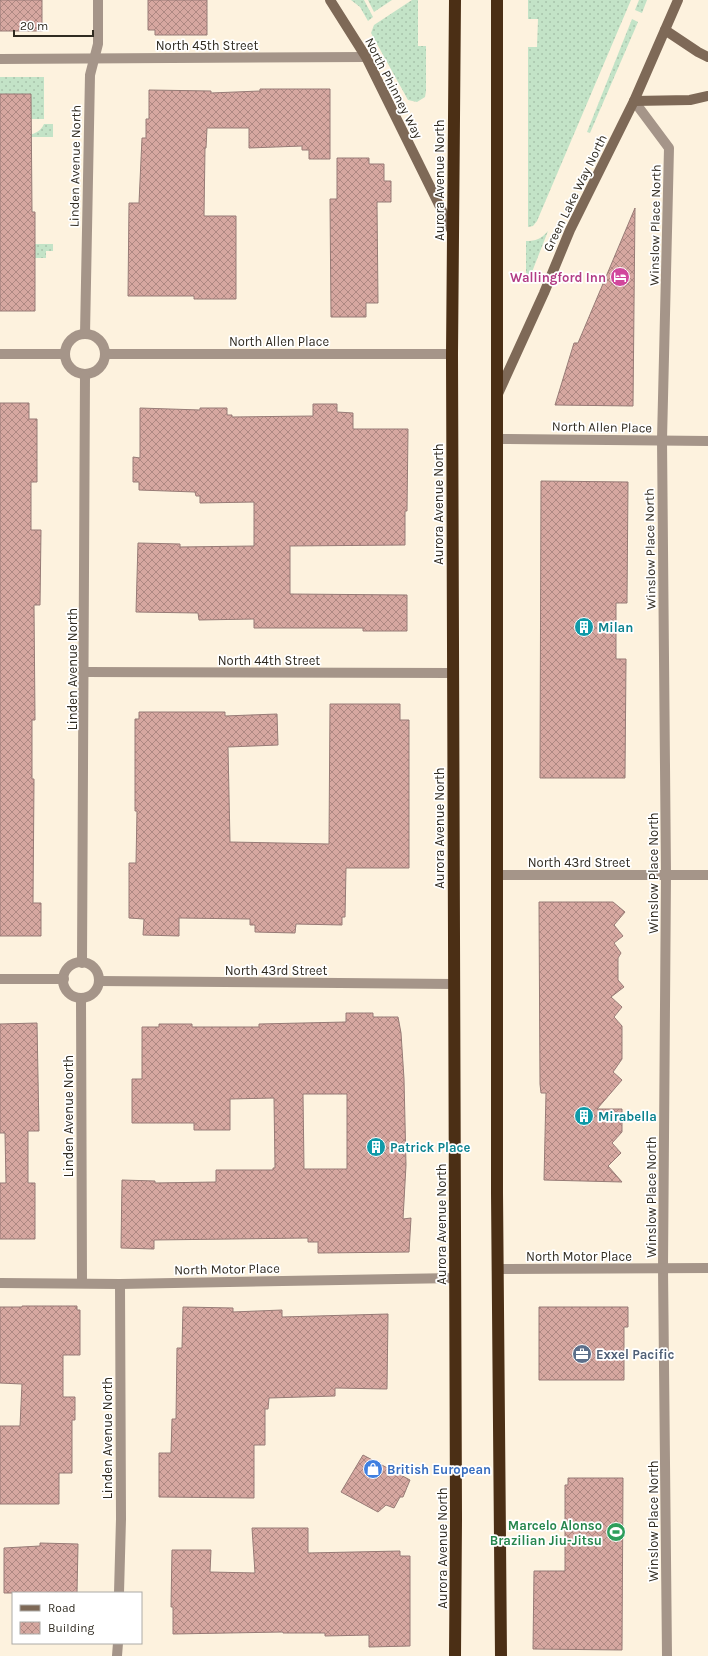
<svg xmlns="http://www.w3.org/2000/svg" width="708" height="1656" viewBox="0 0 708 1656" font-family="Karla,sans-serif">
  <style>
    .grass { fill: url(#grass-dots) }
    .building { fill: url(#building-cross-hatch); stroke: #977b76; fill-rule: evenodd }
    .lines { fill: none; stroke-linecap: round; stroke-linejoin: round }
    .street { stroke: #a59589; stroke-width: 10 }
    .secondary { stroke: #7e6957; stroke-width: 10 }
    .highway { stroke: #4b2f15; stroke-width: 12 }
    .labels { text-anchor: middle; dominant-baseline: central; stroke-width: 3.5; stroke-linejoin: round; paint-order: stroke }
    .street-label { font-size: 13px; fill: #302b21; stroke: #fff }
    .hotel-label { font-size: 13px; font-weight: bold; fill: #b23c85; stroke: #fff; text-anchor: end }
    .culture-label { font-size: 13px; font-weight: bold; fill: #0d838f; stroke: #fff; text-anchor: start }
    .service-label { font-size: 13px; font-weight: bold; fill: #4e5e75; stroke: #fff; text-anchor: start }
    .shop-label { font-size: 13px; font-weight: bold; fill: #366cbe; stroke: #fff; text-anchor: start }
    .leisure-label { font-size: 13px; font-weight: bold; fill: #27864d; stroke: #fff; text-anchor: end }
  </style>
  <defs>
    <pattern id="grass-dots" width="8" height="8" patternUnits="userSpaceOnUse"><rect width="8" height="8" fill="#c3e3c7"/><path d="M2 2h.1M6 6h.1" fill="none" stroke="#a8c3ab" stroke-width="1.8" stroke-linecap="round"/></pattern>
    <pattern id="building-cross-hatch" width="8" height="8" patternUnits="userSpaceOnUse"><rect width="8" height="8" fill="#d6a7a0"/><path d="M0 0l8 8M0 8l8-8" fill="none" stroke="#ae8882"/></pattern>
  </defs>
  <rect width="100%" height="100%" fill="#fdf2de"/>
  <!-- grass -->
  <g class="grass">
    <polygon points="351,0 364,0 373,17 368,21 360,7"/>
    <polygon points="368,0 392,0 374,12"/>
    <polygon points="412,0 418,0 418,46 426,46 426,91 425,97 417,102 408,100 371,33 374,25"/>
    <polygon points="528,0 631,0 537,221 533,226 528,227 528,47 537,47 538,19 528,19"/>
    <polygon points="639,0 647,0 642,13 635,10"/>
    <polygon points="632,19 638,22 590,133 587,132"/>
    <polygon points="0,77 44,77 44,119 31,119 31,94 0,94"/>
    <path d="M44,124H53V137H0C14,136 38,139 44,124Z"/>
    <polygon points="0,228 15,244 53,244 53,251 46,251 46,258 35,258 0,288"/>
    <path d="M548,231L532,272L528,275L526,273V241C536,241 541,239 548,231Z"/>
  </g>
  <!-- building -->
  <g class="building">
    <rect x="0" y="0" width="42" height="31"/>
    <polygon points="148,0 207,0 207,35 155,35 155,30 148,30"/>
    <polygon points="260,89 330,89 330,159 309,159 309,150 302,150 302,146 249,148 249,128 207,128 206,148 205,148 204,216 236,216 236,299 194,299 194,296 128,296 129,203 139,203 142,138 146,138 146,119 149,119 149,90 211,91 211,93 260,91"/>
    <polygon points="0,94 31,94 32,212 35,212 35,311 0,311"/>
    <polygon points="337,158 369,158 369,164 384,164 384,181 391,181 391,202 377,202 378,303 366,303 366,317 331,317 330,199 337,199"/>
    <polygon points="635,208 633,406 555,405 574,343 578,343"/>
    <polygon points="0,403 29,403 29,419 37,419 37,482 31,482 31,530 41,530 40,605 34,605 35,720 32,720 32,779 34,779 33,903 41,903 41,936 0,936"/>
    <polygon points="313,404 337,404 337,412 353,413 353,429 408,429 407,511 405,511 405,545 290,546 290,594 407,595 407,631 363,631 363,628 254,628 254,619 199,620 198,613 136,612 138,543 180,544 180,547 254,546 254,502 200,503 200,496 196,496 195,492 139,490 139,482 133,482 133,457 140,458 140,408 200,410 200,408 227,408 227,415 232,415 232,417 313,416"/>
    <polygon points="541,481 628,482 627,603 616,603 616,659 626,659 625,778 540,778"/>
    <polygon points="330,704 400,704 400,720 409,720 409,868 346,868 345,917 342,917 342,925 296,924 295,933 255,932 255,925 250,925 250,919 179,918 179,936 143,935 144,919 129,918 129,863 136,863 137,811 135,811 135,719 139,719 139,712 225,712 225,716 277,714 278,745 228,747 230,842 329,844"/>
    <polygon points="539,902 613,902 625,912 614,925 623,936 614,943 621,953 618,958 618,980 624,987 611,997 622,1007 614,1017 622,1026 622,1059 613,1072 622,1080 597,1109 622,1109 622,1132 612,1143 621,1153 608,1166 622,1182 544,1180 546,1093 541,1093 540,1084"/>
    <path d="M346,1013H373V1017H398L401,1033L404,1079L406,1165L403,1219L411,1218L409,1252L318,1253V1242H308V1238L154,1240V1249L121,1248L122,1180L155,1181V1183L216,1182V1170H273V1168H275L274,1098L230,1099V1130H194V1123H132V1079H142V1027H159V1024H192V1027H259V1024L346,1022ZM303,1094H347V1169H304Z"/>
    <polygon points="37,1023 39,1131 28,1131 28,1183 35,1183 35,1239 0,1239 0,1183 6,1183 5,1133 0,1133 0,1024"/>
    <polygon points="22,1306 77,1306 77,1310 80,1310 80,1355 63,1355 63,1397 75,1397 75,1420 72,1420 72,1473 59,1473 59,1504 0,1504 0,1426 20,1426 22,1384 0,1383 0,1307 22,1307"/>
    <polygon points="183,1307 233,1308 233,1312 282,1310 282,1317 388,1314 387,1389 335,1388 335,1396 269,1398 268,1409 265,1409 265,1445 254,1445 254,1498 159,1497 159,1453 171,1453 172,1419 176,1419 177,1348 182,1348"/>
    <polygon points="539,1307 628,1307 628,1327 624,1327 624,1380 539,1380"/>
    <polygon points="363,1455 410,1480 403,1497 400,1497 394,1508 386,1505 378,1512 341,1492"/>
    <polygon points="568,1478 623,1478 622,1650 533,1649 534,1571 565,1571 565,1485 568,1485"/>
    <polygon points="252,1528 308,1528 308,1553 400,1551 400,1556 410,1556 410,1646 369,1647 369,1635 325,1636 325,1633 283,1633 283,1632 173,1634 173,1607 171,1607 172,1550 211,1550 210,1572 255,1573"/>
    <polygon points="40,1543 78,1544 77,1593 4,1593 4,1548 40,1546"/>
  </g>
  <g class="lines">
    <!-- street -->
    <g class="street">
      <polyline points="0,59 366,57"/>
      <polyline points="634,101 669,148 662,440 666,875 663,1268 667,1656"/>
      <circle cx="85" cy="354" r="20"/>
      <polyline points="85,334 90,75 98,44 98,0"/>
      <polyline points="0,354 65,354"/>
      <polyline points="106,354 452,354"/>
      <polyline points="497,439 708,441"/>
      <polyline points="85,672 452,673"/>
      <polyline points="498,875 708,875"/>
      <circle cx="81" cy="980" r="18"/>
      <polyline points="82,963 85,375"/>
      <polyline points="0,979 64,979"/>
      <polyline points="99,981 454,984"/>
      <polyline points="81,998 82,1283"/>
      <polyline points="498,1269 708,1268"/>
      <polyline points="0,1283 120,1284 455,1278"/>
      <polyline points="119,1593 121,1519 120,1284"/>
      <polyline points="117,1656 118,1643"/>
    </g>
    <!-- secondary -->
    <g class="secondary">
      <polyline points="330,0 366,57 453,233"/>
      <polyline points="665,30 698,52 708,57"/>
      <polyline points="634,101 690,100 708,96"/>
      <polyline points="498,394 544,293 570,230 634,101 678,0"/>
    </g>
    <!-- highway -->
    <g class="highway">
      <polyline points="455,0 452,354 456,1519 455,1656"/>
      <polyline points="497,0 497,1193 501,1656"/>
    </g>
  </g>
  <!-- icons -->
  <defs>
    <g id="hotel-disc" transform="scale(1)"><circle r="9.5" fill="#d1479c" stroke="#fff"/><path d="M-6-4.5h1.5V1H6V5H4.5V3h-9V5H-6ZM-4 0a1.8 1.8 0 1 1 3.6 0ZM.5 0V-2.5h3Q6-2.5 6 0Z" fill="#fff"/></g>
    <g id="building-disc" transform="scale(1)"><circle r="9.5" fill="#0f9aa8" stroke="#fff"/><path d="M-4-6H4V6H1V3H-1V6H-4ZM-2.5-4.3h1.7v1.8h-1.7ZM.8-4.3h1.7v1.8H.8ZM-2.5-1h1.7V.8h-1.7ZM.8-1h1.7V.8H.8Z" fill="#fff"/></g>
    <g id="office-disc" transform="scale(1)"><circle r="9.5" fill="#5c6f8a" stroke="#fff"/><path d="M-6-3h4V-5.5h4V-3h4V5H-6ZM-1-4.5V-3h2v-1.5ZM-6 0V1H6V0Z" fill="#fff"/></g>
    <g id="shop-disc" transform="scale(1)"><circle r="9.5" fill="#3f7fe0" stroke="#fff"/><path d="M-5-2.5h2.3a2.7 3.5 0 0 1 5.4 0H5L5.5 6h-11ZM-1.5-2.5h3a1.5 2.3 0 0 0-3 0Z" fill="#fff"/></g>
    <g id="stadium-disc" transform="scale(1)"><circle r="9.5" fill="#2e9e5b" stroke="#fff"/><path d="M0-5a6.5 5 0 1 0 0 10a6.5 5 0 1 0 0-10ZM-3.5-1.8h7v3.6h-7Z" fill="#fff"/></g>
  </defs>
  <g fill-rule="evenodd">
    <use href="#hotel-disc" x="620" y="277"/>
    <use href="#building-disc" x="584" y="627"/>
    <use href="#building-disc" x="584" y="1116"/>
    <use href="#building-disc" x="376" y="1147"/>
    <use href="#office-disc" x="582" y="1354"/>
    <use href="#shop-disc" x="373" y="1469"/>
    <use href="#stadium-disc" x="616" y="1532"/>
  </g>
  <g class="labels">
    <!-- street labels -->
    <g class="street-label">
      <text x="207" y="45">North 45th Street</text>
      <text transform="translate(394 88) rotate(63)">North Phinney Way</text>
      <text transform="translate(75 166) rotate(-89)">Linden Avenue North</text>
      <text transform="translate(439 180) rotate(-90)">Aurora Avenue North</text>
      <text transform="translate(575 193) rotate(-64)">Green Lake Way North</text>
      <text transform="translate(655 225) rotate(-89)">Winslow Place North</text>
      <text x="279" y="341">North Allen Place</text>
      <text transform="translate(602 427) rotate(1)">North Allen Place</text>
      <text transform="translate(438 504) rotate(-90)">Aurora Avenue North</text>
      <text transform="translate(650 549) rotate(-91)">Winslow Place North</text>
      <text x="269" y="660">North 44th Street</text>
      <text transform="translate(72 669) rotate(-90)">Linden Avenue North</text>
      <text transform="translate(439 828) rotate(-90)">Aurora Avenue North</text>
      <text x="579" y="862">North 43rd Street</text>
      <text transform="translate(653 873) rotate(-90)">Winslow Place North</text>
      <text x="276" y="970">North 43rd Street</text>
      <text transform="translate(68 1116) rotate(-90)">Linden Avenue North</text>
      <text transform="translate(651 1197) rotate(-90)">Winslow Place North</text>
      <text transform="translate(441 1224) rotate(-90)">Aurora Avenue North</text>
      <text x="579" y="1256">North Motor Place</text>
      <text transform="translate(227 1269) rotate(-1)">North Motor Place</text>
      <text transform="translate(107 1438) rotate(-90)">Linden Avenue North</text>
      <text transform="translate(653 1521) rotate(-90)">Winslow Place North</text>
      <text transform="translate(442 1548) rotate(-90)">Aurora Avenue North</text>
    </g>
    <!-- hotel labels -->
    <g class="hotel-label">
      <text x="606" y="277">Wallingford Inn</text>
    </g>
    <!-- culture labels -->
    <g class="culture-label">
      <text x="598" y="627">Milan</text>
      <text x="598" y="1116">Mirabella</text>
      <text x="390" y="1147">Patrick Place</text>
    </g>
    <!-- service labels -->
    <g class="service-label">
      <text x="596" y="1354">Exxel Pacific</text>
    </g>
    <!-- shop labels -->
    <g class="shop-label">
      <text x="387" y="1469">British European</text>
    </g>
    <!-- leisure labels -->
    <g class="leisure-label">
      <text x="602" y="1525">Marcelo Alonso<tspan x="602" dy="15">Brazilian Jiu-Jitsu</tspan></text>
    </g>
  </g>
  <!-- legend -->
  <rect x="12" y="1592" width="130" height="52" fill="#ffffff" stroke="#acaaa6"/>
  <rect x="20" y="1605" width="20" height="6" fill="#7e6957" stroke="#acaaa6"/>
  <text x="48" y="1612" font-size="12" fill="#302b21">Road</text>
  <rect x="20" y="1622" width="20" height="12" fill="url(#building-cross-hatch)" stroke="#acaaa6"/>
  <text x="48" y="1632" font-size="12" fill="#302b21">Building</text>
  <!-- scale -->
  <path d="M14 30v6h79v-6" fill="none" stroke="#302b21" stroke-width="2"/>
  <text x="20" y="30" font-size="12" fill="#302b21" stroke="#ffffff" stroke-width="3" paint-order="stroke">20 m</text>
</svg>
